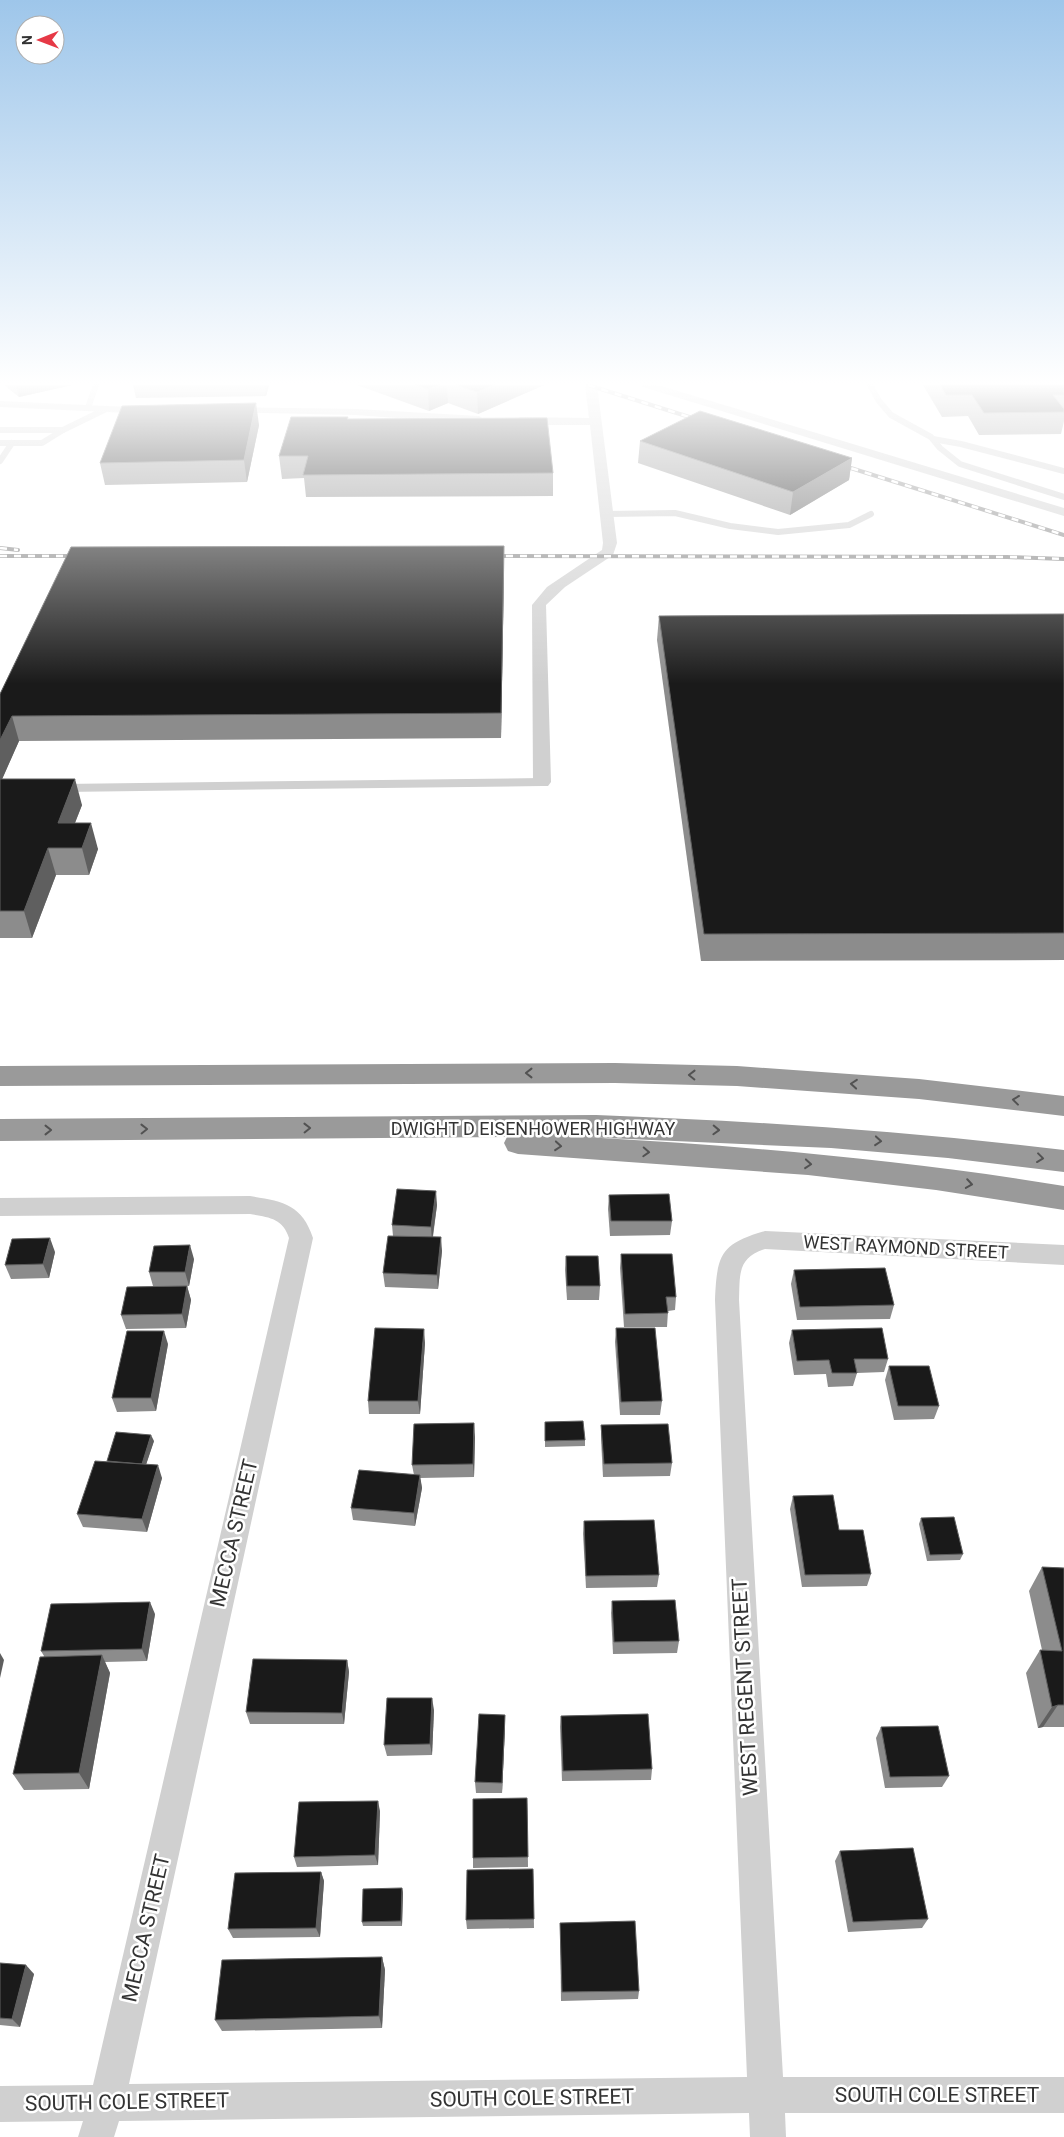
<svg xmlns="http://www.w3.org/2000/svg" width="1064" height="2137" viewBox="0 0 1064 2137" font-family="Roboto,sans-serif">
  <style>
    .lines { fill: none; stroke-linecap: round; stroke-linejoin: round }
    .service-far1 { stroke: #d0d0d0; stroke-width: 6 }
    .service { stroke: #d0d0d0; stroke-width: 8 }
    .minor { fill: #d0d0d0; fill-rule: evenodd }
    .motorway { fill: #9a9a9a; fill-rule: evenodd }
    .rail-casing { stroke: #888; stroke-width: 4 }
    .rail { stroke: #fff; stroke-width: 2.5; stroke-dasharray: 7; stroke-linecap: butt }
    .wall { fill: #8c8c8c }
    .shaded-wall { fill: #5f5f5f }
    .building { fill: #1a1a1a; stroke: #5f5f5f }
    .oneway { stroke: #525252 }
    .labels { text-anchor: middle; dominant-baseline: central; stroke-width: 5; stroke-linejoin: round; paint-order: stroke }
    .street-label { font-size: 18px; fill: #333; stroke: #fff }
    .near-street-label { font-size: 21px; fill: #333; stroke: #fff }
  </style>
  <rect width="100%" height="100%" fill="#fff"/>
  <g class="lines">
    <!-- service-far1 -->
    <g class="service-far1">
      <polyline points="870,385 879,401 891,415 931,437 940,448 960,464 1064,497"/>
      <polyline points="88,408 96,385"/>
      <polyline points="0,430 63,430 42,443 0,443"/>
      <polyline points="63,430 106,409"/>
      <polyline points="933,439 961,444 1064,471"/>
      <polyline points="0,461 12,443"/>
      <polyline points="607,514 675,513 730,526 778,532 849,525 871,514"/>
    </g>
    <!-- service -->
    <polyline class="service" points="63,788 542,782"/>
    <!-- minor -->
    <g class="minor">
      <polygon points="585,385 597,385 617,543 613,555 565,587 546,605 551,782 548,786 536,786 533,782 532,605 547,587 602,550 603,543 590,425 520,425 514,421 520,417 589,418"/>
      <polygon points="641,385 658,385 1064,508 1064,516 643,387"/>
      <polygon points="0,401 150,408 156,411 150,414 0,407"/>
      <polygon points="230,407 356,409 479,416 485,420 479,424 356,415 226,412 224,410"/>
      <path d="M250,1196C282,1201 302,1204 313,1238L129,2084L747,2077L715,1300C717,1255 720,1244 765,1231L1064,1245V1265L765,1249C737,1258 740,1275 739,1300L783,2077H1064V2113H785L786,2137H750L749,2113L119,2121L114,2137H78L83,2121L0,2122V2086L93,2085L289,1238C283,1218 268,1217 250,1214L0,1216V1198Z"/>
    </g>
    <!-- motorway -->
    <g class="motorway">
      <polygon points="615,1063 737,1066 919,1079 1064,1096 1064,1116 919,1099 737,1086 615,1083 0,1086 0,1066"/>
      <path d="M596,1115C753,1121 908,1131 1064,1150V1172L948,1158L831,1148L585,1137C746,1146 905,1160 1064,1186V1210L936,1190L808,1175L518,1154L508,1151L504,1143L507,1137L0,1141V1119Z"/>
    </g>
    <!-- rail casing -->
    <g class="rail-casing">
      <g id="rail">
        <polyline points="588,385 702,421"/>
        <polyline points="838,464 1064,535"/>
        <polyline points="0,548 18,550"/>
        <polyline points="0,556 82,556"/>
        <polyline points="492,556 1007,557 1064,559"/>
      </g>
    </g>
    <!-- rail -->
    <use href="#rail" class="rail"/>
  </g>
  <!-- wall -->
  <g class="wall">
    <polygon points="4,385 72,385 19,397"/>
    <polygon points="133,385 269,385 266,396 136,398"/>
    <polygon points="357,385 544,385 478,414 448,403 429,411"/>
    <polygon points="923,385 1064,385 1064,421 1061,434 979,435 968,416 942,417"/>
    <polygon points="348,417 348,419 553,473 553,496 306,497 304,478 282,479 279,456"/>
    <polygon points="259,425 247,482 105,485 100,463"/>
    <polygon points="640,441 852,458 849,480 790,515 638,463"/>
    <polygon points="504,570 501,738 19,741 2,779 82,805 75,823 98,849 89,875 56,875 32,938 0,938 0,694"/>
    <polygon points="1064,614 1064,960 701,961 657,640 659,616"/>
    <polygon points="609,1195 672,1221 670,1235 610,1236 608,1209"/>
    <polygon points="437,1205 433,1237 442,1251 438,1289 385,1287 383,1273 393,1236 392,1225"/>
    <polygon points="55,1252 49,1278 11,1279 5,1265"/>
    <polygon points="621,1254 676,1297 675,1310 668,1311 667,1327 624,1327 620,1268"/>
    <polygon points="566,1256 600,1286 599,1300 567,1300 565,1270"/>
    <polygon points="194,1259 189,1286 187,1286 191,1300 186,1328 126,1329 121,1315 153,1286 149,1272"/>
    <polygon points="794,1270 894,1305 890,1319 797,1320 791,1284"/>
    <polygon points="616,1328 662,1401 660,1415 620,1415 615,1342"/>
    <polygon points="792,1330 888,1359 884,1372 857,1373 853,1386 828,1387 826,1374 794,1375 789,1343"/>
    <polygon points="425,1343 420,1414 369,1414 368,1401"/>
    <polygon points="168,1344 156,1411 117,1412 112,1398"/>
    <polygon points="889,1366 939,1406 934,1419 894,1420 885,1380"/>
    <polygon points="545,1422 585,1440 585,1446 545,1447"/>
    <polygon points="601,1425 672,1463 670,1476 603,1477 601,1439"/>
    <polygon points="475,1437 474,1477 420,1478 422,1488 415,1526 353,1520 351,1508 414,1475 412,1465"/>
    <polygon points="154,1441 146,1464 162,1478 147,1532 83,1527 77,1514 107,1462"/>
    <polygon points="793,1496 839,1530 871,1574 867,1586 802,1587 790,1509"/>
    <polygon points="921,1518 963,1554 960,1560 927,1561 919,1524"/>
    <polygon points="584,1521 659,1575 657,1587 586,1588 583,1534"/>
    <polygon points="1042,1567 1064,1568 1064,1727 1043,1727 1038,1728 1026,1673 1040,1650 1042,1650 1029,1591"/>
    <polygon points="612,1601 679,1641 677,1653 613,1654 611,1613"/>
    <polygon points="155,1614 147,1661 105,1662 110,1673 89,1789 24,1790 13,1774 44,1656 41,1651"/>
    <polygon points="347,1660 349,1672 344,1724 250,1724 246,1712"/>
    <polygon points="434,1710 432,1755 387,1756 384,1745"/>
    <polygon points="505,1715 505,1727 502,1793 476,1793 475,1782"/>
    <polygon points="561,1716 652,1769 651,1780 562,1781 560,1727"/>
    <polygon points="881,1727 949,1776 942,1787 885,1788 876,1738"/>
    <polygon points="527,1798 528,1867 473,1868 473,1858"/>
    <polygon points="380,1811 378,1865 297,1867 294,1857"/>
    <polygon points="840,1851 928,1919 922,1928 848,1932 835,1861"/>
    <polygon points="533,1869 534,1928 467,1929 466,1920"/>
    <polygon points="321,1872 324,1881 320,1937 233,1938 228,1929"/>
    <polygon points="402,1888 403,1893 402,1926 363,1926 362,1922"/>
    <polygon points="560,1923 639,1991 638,1999 561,2001"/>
    <polygon points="382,1957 385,1970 382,2028 222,2031 215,2020"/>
    <polygon points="0,1963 34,1974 20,2027 0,2025"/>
  </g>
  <!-- shaded-wall -->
  <g class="shaded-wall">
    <polygon points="16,385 72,385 19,397"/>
    <polygon points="265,385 269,385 266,396"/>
    <polygon points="440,385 447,385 448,403 429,411 428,389"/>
    <polygon points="495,385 544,385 478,414 477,392"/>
    <polygon points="256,403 259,425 247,482 244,460"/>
    <polygon points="852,458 849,480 790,515 793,492"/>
    <polygon points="504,546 504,570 501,738 501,713"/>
    <polygon points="12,716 19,741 0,784 0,740"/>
    <polygon points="75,779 82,805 65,848 58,823"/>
    <polygon points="91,823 98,849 89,875 82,848"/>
    <polygon points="48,848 56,875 32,938 24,911"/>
    <polygon points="436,1191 437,1205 432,1241 431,1227"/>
    <polygon points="441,1237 442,1251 438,1289 437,1275"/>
    <polygon points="50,1238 55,1252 49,1278 43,1264"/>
    <polygon points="190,1245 194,1259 189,1286 185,1272"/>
    <polygon points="187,1286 191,1300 186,1328 182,1314"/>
    <polygon points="424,1329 425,1343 420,1414 418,1401"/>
    <polygon points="164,1331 168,1344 156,1411 151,1398"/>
    <polygon points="474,1423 475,1437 474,1477 473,1464"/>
    <polygon points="151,1435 154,1441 144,1471 142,1464"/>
    <polygon points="158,1465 162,1478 147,1532 142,1519"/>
    <polygon points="420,1475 422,1488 415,1526 414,1513"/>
    <polygon points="150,1602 155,1614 147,1661 142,1649"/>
    <polygon points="0,1653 4,1660 0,1678"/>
    <polygon points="102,1655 110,1673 89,1789 79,1773"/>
    <polygon points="347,1660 349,1672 344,1724 342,1713"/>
    <polygon points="432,1698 434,1710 432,1755 430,1744"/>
    <polygon points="1058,1705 1043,1727 1038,1728 1052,1707"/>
    <polygon points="505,1715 505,1727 502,1793 502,1783"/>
    <polygon points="378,1801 380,1811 378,1865 375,1855"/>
    <polygon points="321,1872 324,1881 320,1937 316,1928"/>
    <polygon points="402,1888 403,1893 402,1926 401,1921"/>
    <polygon points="382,1957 385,1970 382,2028 379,2016"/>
    <polygon points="26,1965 34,1974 20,2027 12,2019"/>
  </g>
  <!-- building -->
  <g class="building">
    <polygon points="415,385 440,385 428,389"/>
    <polygon points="456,385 495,385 477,392"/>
    <polygon points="940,385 1064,385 1064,395 1053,395 1064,409 1064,412 984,413 972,395 946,395"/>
    <polygon points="256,403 244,460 100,463 122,406"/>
    <polygon points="700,411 852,458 793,492 640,441"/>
    <polygon points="291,417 348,417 347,419 547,418 553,473 303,475 308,456 279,456"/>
    <polygon points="504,546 501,713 12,716 0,740 0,694 71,547"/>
    <polygon points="1064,614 1064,933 704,934 659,616"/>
    <polygon points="0,779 75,779 58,823 91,823 82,848 48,848 24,911 0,911"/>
    <polygon points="397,1189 436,1191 431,1227 392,1225"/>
    <polygon points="669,1194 672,1221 611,1221 609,1195"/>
    <polygon points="388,1236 441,1237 437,1275 383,1273"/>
    <polygon points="50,1238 43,1264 5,1265 12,1239"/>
    <polygon points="190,1245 185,1272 149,1272 154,1246"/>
    <polygon points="621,1254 672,1254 676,1297 666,1297 668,1313 625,1314"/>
    <polygon points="566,1256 598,1256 600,1286 567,1286"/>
    <polygon points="885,1268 894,1305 800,1307 794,1270"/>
    <polygon points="187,1286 182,1314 121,1315 127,1287"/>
    <polygon points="375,1328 424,1329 418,1401 368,1401"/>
    <polygon points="616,1328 655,1328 662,1401 621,1402"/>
    <polygon points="882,1328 888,1359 854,1359 857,1373 832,1373 829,1360 797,1361 792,1330"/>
    <polygon points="127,1331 164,1331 151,1398 112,1398"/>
    <polygon points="889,1366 929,1366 939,1406 898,1406"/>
    <polygon points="583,1421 585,1440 545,1441 545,1422"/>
    <polygon points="474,1423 473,1464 412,1465 414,1424"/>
    <polygon points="668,1424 672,1463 604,1464 601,1425"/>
    <polygon points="116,1432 151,1435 142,1464 107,1461"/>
    <polygon points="95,1461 158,1465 142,1519 77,1514"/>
    <polygon points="359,1470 420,1475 414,1513 351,1508"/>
    <polygon points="833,1495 839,1530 863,1530 871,1574 805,1575 793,1496"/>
    <polygon points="954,1517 963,1554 930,1555 921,1518"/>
    <polygon points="654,1520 659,1575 586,1576 584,1521"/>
    <polygon points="1042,1567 1064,1568 1064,1705 1058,1705 1052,1707 1040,1650 1062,1651"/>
    <polygon points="675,1600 679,1641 614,1642 612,1601"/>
    <polygon points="150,1602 142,1649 41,1651 51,1604"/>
    <polygon points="102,1655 79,1773 13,1774 40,1657"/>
    <polygon points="253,1659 347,1660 342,1713 246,1712"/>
    <polygon points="387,1698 432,1698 430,1744 384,1745"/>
    <polygon points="479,1714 505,1715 502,1783 475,1782"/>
    <polygon points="648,1714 652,1769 563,1771 561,1716"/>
    <polygon points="938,1726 949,1776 890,1777 881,1727"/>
    <polygon points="527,1798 528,1857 473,1858 473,1799"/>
    <polygon points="378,1801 375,1855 294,1857 299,1802"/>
    <polygon points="913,1848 928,1919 853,1922 840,1851"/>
    <polygon points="533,1869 534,1919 466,1920 467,1870"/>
    <polygon points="321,1872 316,1928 228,1929 235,1873"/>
    <polygon points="402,1888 401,1921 362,1922 363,1889"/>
    <polygon points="635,1921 639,1991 562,1992 560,1923"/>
    <polygon points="382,1957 379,2016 215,2020 222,1960"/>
    <polygon points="0,1963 26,1965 12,2019 0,2018"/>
  </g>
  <!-- one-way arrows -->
  <defs><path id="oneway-chevron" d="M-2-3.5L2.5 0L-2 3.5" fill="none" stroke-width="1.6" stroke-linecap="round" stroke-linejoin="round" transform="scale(1.25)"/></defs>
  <g class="oneway">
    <use href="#oneway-chevron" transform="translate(529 1073) rotate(180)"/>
    <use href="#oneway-chevron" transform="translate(692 1075) rotate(-179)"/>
    <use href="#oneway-chevron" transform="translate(854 1084) rotate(-175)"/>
    <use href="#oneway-chevron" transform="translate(1016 1100) rotate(-173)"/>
    <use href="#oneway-chevron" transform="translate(307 1128) rotate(-1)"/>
    <use href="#oneway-chevron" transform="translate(144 1129) rotate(-1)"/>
    <use href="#oneway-chevron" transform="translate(48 1130)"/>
    <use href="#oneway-chevron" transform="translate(716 1130) rotate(2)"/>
    <use href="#oneway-chevron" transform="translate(878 1141) rotate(5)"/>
    <use href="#oneway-chevron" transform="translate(558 1146) rotate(5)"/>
    <use href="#oneway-chevron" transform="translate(646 1152) rotate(3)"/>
    <use href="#oneway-chevron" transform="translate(1040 1158) rotate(7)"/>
    <use href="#oneway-chevron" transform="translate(808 1164) rotate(5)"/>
    <use href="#oneway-chevron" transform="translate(969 1184) rotate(9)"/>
  </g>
  <!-- sky -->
  <linearGradient id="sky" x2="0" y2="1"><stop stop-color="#9ec6ea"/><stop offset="0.56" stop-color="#fff"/><stop offset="1" stop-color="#fff" stop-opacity="0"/></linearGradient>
  <rect width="1064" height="684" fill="url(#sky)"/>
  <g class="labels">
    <!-- street labels -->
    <g class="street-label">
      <text x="533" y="1128">DWIGHT D EISENHOWER HIGHWAY</text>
      <text transform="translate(906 1247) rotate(3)">WEST RAYMOND STREET</text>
    </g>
    <!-- near-street labels -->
    <g class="near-street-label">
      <text transform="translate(234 1533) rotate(-77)">MECCA STREET</text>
      <text transform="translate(745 1687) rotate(-93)">WEST REGENT STREET</text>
      <text transform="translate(146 1928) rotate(-77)">MECCA STREET</text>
      <text x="937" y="2095">SOUTH COLE STREET</text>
      <text transform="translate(532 2098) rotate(-1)">SOUTH COLE STREET</text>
      <text transform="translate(127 2102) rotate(-1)">SOUTH COLE STREET</text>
    </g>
  </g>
  <!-- north arrow -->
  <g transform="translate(40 40) rotate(269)"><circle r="24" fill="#ffffff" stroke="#adadad"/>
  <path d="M0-4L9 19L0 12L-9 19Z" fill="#e63946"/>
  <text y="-8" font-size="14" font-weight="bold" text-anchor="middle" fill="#333333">N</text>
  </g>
</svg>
